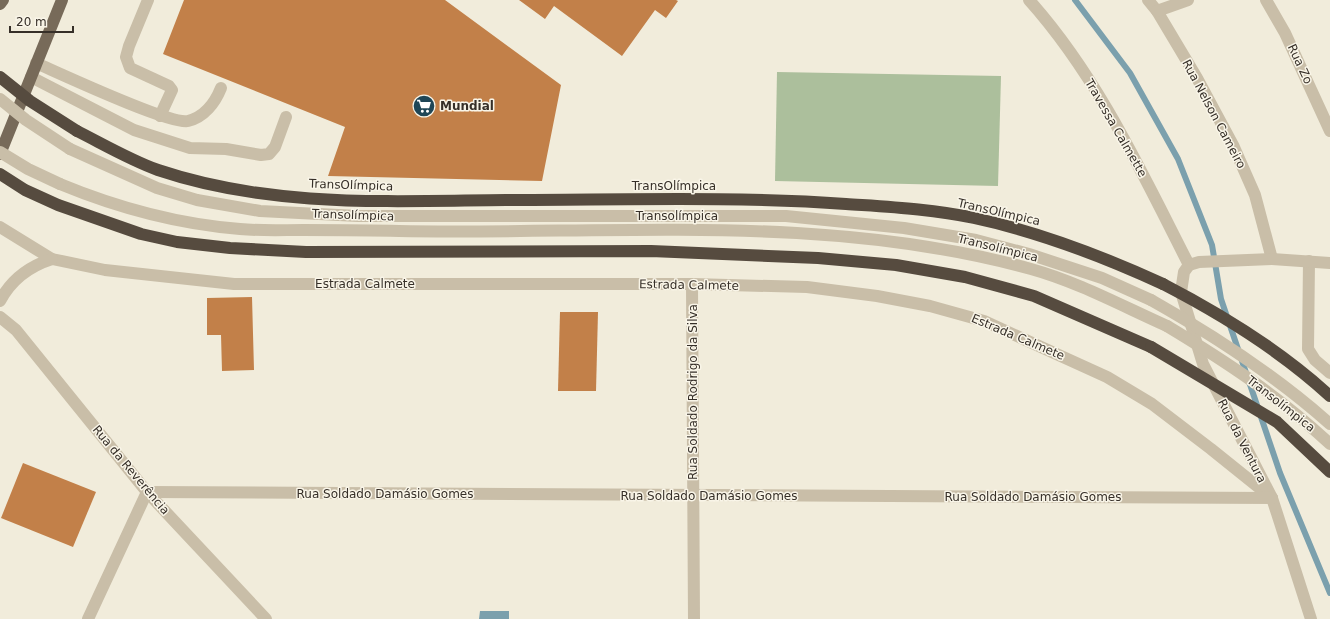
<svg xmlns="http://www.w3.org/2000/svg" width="1330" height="619" viewBox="0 0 1330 619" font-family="'DejaVu Sans',sans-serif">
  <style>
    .green { fill: #acbf9c }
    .water { fill: #7ba0ad }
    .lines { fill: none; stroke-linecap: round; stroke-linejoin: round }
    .stream { stroke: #7ba0ad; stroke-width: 6 }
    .building { fill: #c28049 }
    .minor { stroke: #c9bea8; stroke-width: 12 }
    .major { stroke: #776a59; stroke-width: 12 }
    .highway { stroke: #564b3f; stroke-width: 12 }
    .minor-bridge { stroke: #c9bea8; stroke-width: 12 }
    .highway-bridge { stroke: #564b3f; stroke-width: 12 }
    .labels { text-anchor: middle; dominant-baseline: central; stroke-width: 3; stroke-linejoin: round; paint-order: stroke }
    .street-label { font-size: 12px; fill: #362f28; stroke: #f9f5e8 }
    .poi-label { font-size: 12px; font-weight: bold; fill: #362f28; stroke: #f9f5e8; text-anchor: start }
  </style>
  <rect width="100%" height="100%" fill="#f1ecdb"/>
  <!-- green -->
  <polygon class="green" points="777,72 1001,76 998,186 775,181"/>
  <!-- water -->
  <polygon class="water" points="480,611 509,611 509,619 479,619"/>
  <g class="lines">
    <!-- stream -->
    <polyline class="stream" points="1075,0 1130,73 1178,159 1212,245 1221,299 1280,473 1330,593"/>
  </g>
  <!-- building -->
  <g class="building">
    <polygon points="184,0 445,0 561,85 542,181 328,176 345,127 163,54"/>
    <polygon points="519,0 676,0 678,1 666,18 655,10 622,56 554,6 545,19"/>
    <polygon points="252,297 254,370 222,371 221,335 207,335 207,298"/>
    <polygon points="560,312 598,312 596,391 558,391"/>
    <polygon points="23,463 96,492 73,547 1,518"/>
  </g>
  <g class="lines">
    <!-- minor -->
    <g class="minor">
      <polyline points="148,0 129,46 126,57 130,68 169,86 172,90 160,116"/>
      <path d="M1029,0C1098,77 1142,173 1189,265"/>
      <polyline points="1148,0 1157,11 1197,78 1233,145 1255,195 1272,259"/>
      <polyline points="1266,0 1285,33 1330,131"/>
      <polyline points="1157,11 1188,0"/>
      <path d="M36,63C59,73 170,125 188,121C204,117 215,103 221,88"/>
      <polyline points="31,77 134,130 190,148 226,149 261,155 269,154 275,147 286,117"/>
      <polyline points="70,149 157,188 197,200 260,211 358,216 786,216 904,228 976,240 1029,254 1102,278 1151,300"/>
      <path d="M60,184C118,208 177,224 240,229C261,231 282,230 303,230C335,230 367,230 399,231C610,235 825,212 1031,269C1078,282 1122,306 1167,326"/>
      <polyline points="0,227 52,259 105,270 234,284 692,284 807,287 877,296 930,306 984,321 1107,377 1152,404 1211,449 1272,498"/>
      <polyline points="1309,261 1308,349 1315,360 1330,373"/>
      <polyline points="1189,265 1184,272 1181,292 1203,364 1272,498 1311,619"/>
      <polyline points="1189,265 1199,262 1272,259 1330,263"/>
      <polyline points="692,284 694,619"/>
      <path d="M0,301C11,280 30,266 52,259"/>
      <polyline points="0,317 16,330 147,492 266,619"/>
      <polyline points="147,492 1272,498"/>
      <polyline points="88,619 147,492"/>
    </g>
    <!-- major -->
    <g class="major">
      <polyline points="0,4 3,0"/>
      <polyline points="0,154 62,0"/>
    </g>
    <!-- highway -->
    <g class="highway">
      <path d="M77,131C103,144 130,160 158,170C271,208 389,201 506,200C619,200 733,196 846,204C889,207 932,209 974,218C1040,232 1102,256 1163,284"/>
      <polyline points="0,174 25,190 58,205 141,234 177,242 230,248 306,252 651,251 818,258 896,265 965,277 1034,296 1151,347"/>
    </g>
    <!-- minor-bridge -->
    <g class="minor-bridge">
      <polyline points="0,99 26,120 70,149"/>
      <polyline points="0,152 28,169 60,184"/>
      <path d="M1151,300C1215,336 1275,375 1330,424"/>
      <path d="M1167,326C1225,361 1280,397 1330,444"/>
    </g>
    <!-- highway-bridge -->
    <g class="highway-bridge">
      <polyline points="0,77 30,101 77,131"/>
      <path d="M1163,284C1223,315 1280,350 1330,396"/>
      <polyline points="1151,347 1277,422 1330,472"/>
    </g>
  </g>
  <!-- icons -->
  <defs>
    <g id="supermarket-disc" transform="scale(1.15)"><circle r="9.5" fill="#1f4656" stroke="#f9f5e8"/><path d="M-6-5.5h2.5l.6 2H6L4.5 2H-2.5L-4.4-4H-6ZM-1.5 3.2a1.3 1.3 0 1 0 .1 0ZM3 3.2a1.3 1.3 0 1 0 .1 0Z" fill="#fff"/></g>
  </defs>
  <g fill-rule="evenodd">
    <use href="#supermarket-disc" x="424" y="106"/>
  </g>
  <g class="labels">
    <!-- street labels -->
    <g class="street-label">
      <text transform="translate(1300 64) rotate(65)">Rua Zo</text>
      <text transform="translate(1214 114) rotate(62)">Rua Nelson Cameiro</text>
      <text transform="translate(1116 128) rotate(60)">Travessa Calmette</text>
      <text transform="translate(351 185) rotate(2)">TransOlímpica</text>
      <text x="674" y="186">TransOlímpica</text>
      <text transform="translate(999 212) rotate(13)">TransOlímpica</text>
      <text transform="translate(353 215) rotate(2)">Transolímpica</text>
      <text x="677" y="216">Transolímpica</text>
      <text transform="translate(998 248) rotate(14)">Transolímpica</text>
      <text x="365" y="284">Estrada Calmete</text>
      <text transform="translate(689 285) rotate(1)">Estrada Calmete</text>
      <text transform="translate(1018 337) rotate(23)">Estrada Calmete</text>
      <text transform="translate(693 392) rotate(-90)">Rua Soldado Rodrigo da Silva</text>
      <text transform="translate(1281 404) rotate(38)">Transolímpica</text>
      <text transform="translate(1242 441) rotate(63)">Rua da Ventura</text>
      <text transform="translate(131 470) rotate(50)">Rua da Reverência</text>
      <text x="385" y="494">Rua Soldado Damásio Gomes</text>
      <text x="709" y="496">Rua Soldado Damásio Gomes</text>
      <text x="1033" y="497">Rua Soldado Damásio Gomes</text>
    </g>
    <!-- poi labels -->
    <g class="poi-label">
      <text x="440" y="106">Mundial</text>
    </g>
  </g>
  <!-- scale -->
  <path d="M10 26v6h63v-6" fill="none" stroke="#362f28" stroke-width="2"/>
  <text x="16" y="26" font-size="12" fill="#362f28" stroke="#f9f5e8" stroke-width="3" paint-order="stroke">20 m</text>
</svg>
